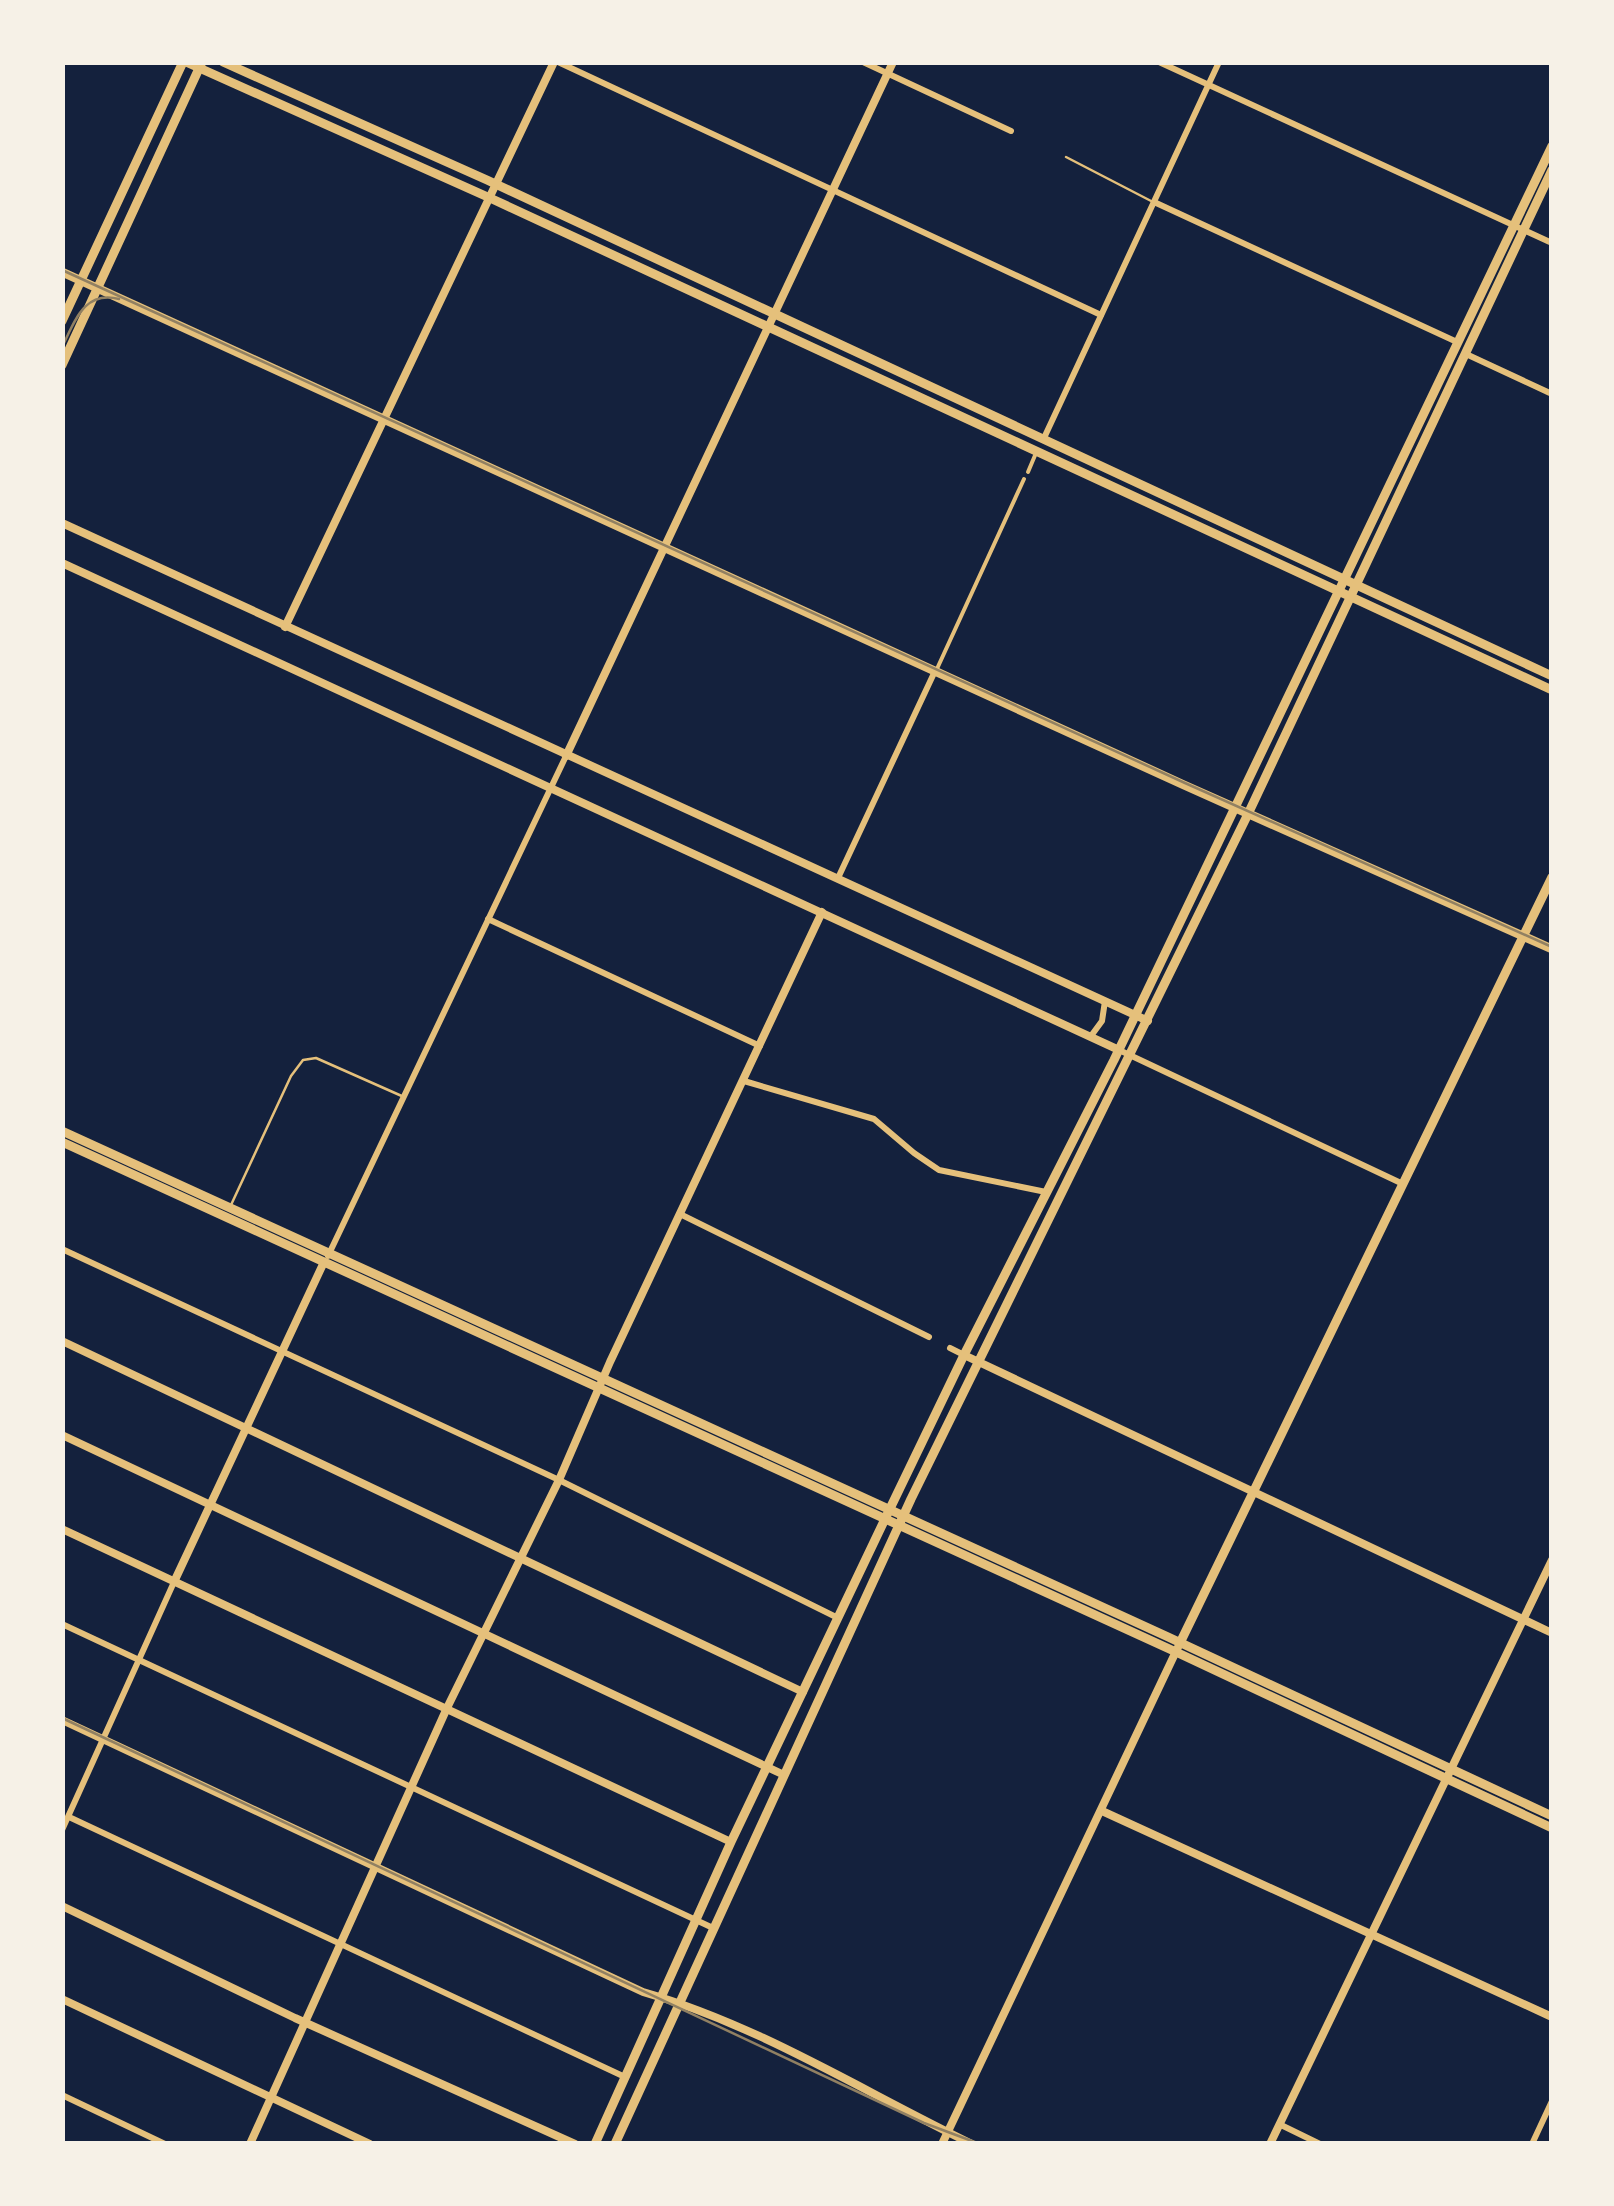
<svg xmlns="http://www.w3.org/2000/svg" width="1614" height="2206" viewBox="0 0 1614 2206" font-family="'Roboto Condensed',sans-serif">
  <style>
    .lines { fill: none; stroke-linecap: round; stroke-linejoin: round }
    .service { stroke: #e5c07b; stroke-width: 2.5 }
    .pedestrian { stroke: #e5c07b; stroke-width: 4 }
    .minor { stroke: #e5c07b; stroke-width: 6 }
    .tertiary { stroke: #e5c07b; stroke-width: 8 }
    .secondary { stroke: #e5c07b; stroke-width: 9 }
    .primary { stroke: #e5c07b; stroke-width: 9 }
    .tram { stroke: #918062; stroke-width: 2.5 }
  </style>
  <rect width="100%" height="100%" fill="#14213d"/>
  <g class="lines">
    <!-- service -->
    <g class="service">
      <polyline points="1066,157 1153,202"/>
      <polyline points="231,1205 291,1076 303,1060 316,1058 404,1097"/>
    </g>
    <!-- pedestrian -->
    <g class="pedestrian">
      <polyline points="1028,472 1036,453"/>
      <polyline points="936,671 1024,479"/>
    </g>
    <!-- minor -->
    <g class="minor">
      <polyline points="558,62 1101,315"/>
      <polyline points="863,62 1011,131"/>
      <polyline points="1159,62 1552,243"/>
      <polyline points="1154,202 1457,342"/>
      <polyline points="1466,354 1552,394"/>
      <polyline points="1044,438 1219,62"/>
      <polyline points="838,878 935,671"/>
      <polyline points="488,919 760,1046"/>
      <polyline points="1091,1036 1102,1021 1105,1001"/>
      <polyline points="1119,1050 1403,1184"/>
      <polyline points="744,1081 874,1119 914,1153 939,1170 1046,1192"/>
      <polyline points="680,1214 929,1337"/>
      <polyline points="62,1249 559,1480 838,1618"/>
      <polyline points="328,1256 566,756"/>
      <polyline points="950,1348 964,1355"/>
      <polyline points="62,1624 713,1928"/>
      <polyline points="69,1817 625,2077"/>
      <polyline points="62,1830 174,1582"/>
      <polyline points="62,2095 165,2144"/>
      <polyline points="1279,2124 1320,2144"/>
      <polyline points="1532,2144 1552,2101"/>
    </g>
    <!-- tertiary -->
    <g class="tertiary">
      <polyline points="62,523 1148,1021"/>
      <polyline points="62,563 1119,1050"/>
      <polyline points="285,627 554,62"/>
      <polyline points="566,756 893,62"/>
      <polyline points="62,1341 803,1692"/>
      <polyline points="964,1355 1552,1633"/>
      <polyline points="62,1435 782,1774"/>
      <polyline points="62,1529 731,1842"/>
      <polyline points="174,1582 324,1262"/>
      <path d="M62,1720L643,1992C759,2025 864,2092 972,2144"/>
      <polyline points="1102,1811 1552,2017"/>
      <polyline points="62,1906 295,2018 575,2144"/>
      <polyline points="62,1999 370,2144"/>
      <polyline points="250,2144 447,1708 559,1480 610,1362 822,912"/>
      <polyline points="942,2144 1180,1643"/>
      <polyline points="1270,2144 1552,1560"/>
    </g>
    <!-- secondary -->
    <g class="secondary">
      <polyline points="62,272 1184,785 1552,949"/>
      <polyline points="62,321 183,62"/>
      <polyline points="62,365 202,62"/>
      <polyline points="62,1131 1166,1636 1552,1816"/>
      <polyline points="62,1142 1176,1652 1552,1828"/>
      <polyline points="1180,1643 1552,877"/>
    </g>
    <!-- primary -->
    <g class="primary">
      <polyline points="186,62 490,198 1552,690"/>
      <polyline points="223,62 487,180 1552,676"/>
      <polyline points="595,2144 731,1842 885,1519 964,1355 1114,1060 1552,146"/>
      <polyline points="615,2144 911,1499 1248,814 1552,170"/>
    </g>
    <!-- tram -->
    <g class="tram">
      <polyline points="62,270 1185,783 1552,947"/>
      <path d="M62,347C75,321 84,290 119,299"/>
      <polyline points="62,1718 924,2123 980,2144"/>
    </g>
  </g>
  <!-- border -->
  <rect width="1614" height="2206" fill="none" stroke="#f6f1e7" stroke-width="130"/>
</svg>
